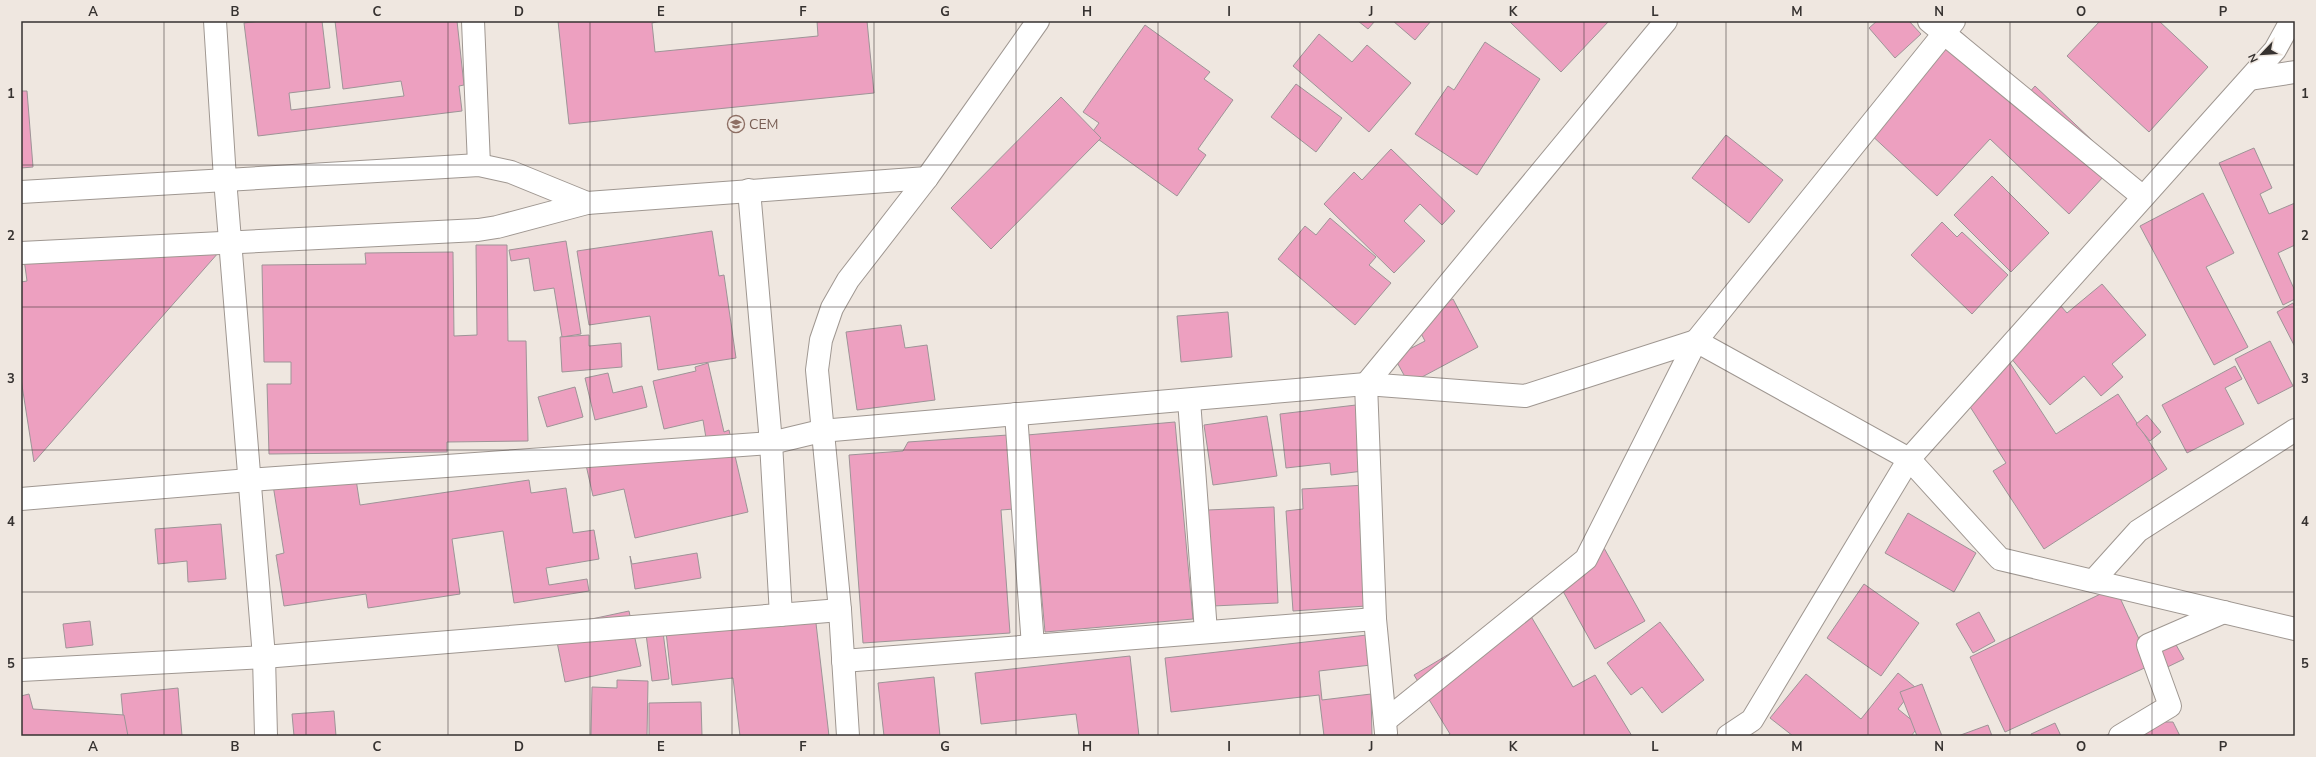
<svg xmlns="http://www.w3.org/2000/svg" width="2316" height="757" viewBox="0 0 2316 757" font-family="'Nunito Sans',sans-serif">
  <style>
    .building { fill: #eda0c0; stroke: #9e9497 }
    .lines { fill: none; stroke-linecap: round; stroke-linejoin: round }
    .minor-casing { stroke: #9f9791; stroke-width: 24 }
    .tertiary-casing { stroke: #9f9791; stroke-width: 24 }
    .secondary-casing { stroke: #9f9791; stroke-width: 24 }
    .minor { stroke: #fff; stroke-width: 22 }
    .tertiary { stroke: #fff; stroke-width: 22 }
    .secondary { stroke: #fff; stroke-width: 22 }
    .grid { fill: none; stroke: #363230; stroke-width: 1; stroke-opacity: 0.55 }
    .labels { text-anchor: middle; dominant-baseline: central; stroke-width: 3.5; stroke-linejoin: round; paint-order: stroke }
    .education-label { font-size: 14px; fill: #785e54; stroke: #efe7e0; text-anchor: start }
    .neatline { fill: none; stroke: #363230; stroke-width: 1.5 }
    .grid-label { font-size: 13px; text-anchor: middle; font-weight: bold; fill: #363230 }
  </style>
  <rect width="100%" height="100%" fill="#efe7e0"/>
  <!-- building -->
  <g class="building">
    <polygon points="260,21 322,21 330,88 289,93 291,110 404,96 401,81 343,89 335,21 457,21 464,85 459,86 462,111 258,136 244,23"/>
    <polygon points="558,21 661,21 652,23 655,52 818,36 817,21 867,21 874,93 569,124"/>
    <polygon points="1358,21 1375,21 1368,29"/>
    <polygon points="1393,21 1431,21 1415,40"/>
    <polygon points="1509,21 1609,21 1561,72"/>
    <polygon points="1877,21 1909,21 1921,34 1895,58 1869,28"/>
    <polygon points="2100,21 2159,21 2208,67 2149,132 2067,56"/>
    <polygon points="1145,25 1210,72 1204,79 1233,100 1198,149 1206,155 1177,196 1091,134 1099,123 1083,112"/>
    <polygon points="1961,32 2028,94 2035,86 2116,163 2069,214 1990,139 1937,196 1868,132"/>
    <polygon points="1319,34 1352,62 1367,45 1411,83 1369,132 1293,66"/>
    <polygon points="1485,42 1540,79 1477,175 1415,134 1448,86 1454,90"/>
    <polygon points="1296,84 1342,118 1316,152 1271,117"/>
    <polygon points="21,91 27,91 33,167 21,168"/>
    <polygon points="1061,97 1101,138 991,249 951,208"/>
    <polygon points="1726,135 1783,180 1749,223 1692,178"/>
    <polygon points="2254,148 2272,188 2260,194 2269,214 2295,203 2295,245 2278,253 2295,291 2295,299 2283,305 2219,163"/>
    <polygon points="1391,149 1455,211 1442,225 1420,204 1404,221 1425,241 1394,273 1324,204 1354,172 1362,180"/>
    <polygon points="1992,176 2049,233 2011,272 1954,215"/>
    <polygon points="2203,193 2234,253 2206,267 2248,347 2214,365 2140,226"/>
    <polygon points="1330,218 1376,257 1369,265 1391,283 1355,325 1278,259 1305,226 1316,235"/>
    <polygon points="1942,222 1957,237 1962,232 2008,275 1972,314 1911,255"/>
    <polygon points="712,231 719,276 724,275 736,358 658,370 650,316 589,325 577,251"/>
    <polygon points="566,241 581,334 562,337 554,288 534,291 529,258 511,261 509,250"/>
    <polygon points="476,245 507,245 508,341 526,341 528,441 447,442 447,452 269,454 267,384 291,384 291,362 264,362 262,265 366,264 365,253 453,252 454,336 477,335"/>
    <polygon points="219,252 34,462 21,379 21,282 27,281 24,259"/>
    <polygon points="2102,284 2146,335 2112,364 2123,377 2101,396 2084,376 2050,405 2005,351 2060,305 2067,313"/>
    <polygon points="1453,299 1478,347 1409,384 1394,357 1425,341 1414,320"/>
    <polygon points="2293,303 2295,307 2295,347 2277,312"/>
    <polygon points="1228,312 1232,357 1181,362 1177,316"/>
    <polygon points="901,325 905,348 927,345 935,400 857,410 846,332"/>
    <polygon points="589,335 589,346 621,343 622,367 562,372 560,337"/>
    <polygon points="2270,341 2293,386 2258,404 2235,359"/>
    <polygon points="2008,360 2056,434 2118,394 2167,469 2044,549 1993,471 2006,463 1960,391"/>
    <polygon points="708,363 724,432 729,430 748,512 635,538 624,489 593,496 586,465 706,438 703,420 664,429 653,381 696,371 695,367"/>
    <polygon points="2235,366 2242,379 2225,388 2244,424 2187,453 2162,405"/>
    <polygon points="608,373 613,393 642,386 647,407 595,420 585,378"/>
    <polygon points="575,387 583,417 547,427 538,397"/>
    <polygon points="1356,405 1363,471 1331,475 1330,463 1286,468 1280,414"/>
    <polygon points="2147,415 2161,432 2150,441 2136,424"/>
    <polygon points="1267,416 1277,476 1213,485 1204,425"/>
    <polygon points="1175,422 1193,619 1045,632 1027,435"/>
    <polygon points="1008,435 1014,509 1001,510 1010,633 863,643 849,455 903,451 908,442"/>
    <polygon points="355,473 360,505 529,480 531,493 566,488 573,533 594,530 599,559 546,568 549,585 587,579 589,591 514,603 503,531 452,539 460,594 368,608 366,594 284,606 276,555 284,553 273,485"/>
    <polygon points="1365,485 1368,522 1360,522 1366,606 1293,611 1286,511 1303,509 1302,489"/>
    <polygon points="1274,507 1278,603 1213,606 1208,510"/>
    <polygon points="1908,513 1976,553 1954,592 1885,553"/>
    <polygon points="221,524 226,579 188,582 187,561 158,564 155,529"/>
    <polygon points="1604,548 1645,621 1595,649 1554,575"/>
    <polygon points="697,553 701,578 635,589 630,556 632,564"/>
    <polygon points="1864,584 1919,623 1881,676 1827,638"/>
    <polygon points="2115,587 2151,665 2005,732 1970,657"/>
    <polygon points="814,606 829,736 740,736 733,678 672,685 665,623"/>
    <polygon points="1526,608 1573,687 1595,675 1632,736 1447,736 1450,734 1414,675"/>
    <polygon points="629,611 641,666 565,682 554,627"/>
    <polygon points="1979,612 1995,641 1973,653 1956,624"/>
    <polygon points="90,621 93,645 66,648 63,624"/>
    <polygon points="1660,622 1704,680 1662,713 1642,687 1631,695 1607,663"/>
    <polygon points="662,624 669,679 652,681 645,626"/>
    <polygon points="1367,635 1371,665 1319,671 1322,700 1371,694 1372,736 1324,736 1319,695 1171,712 1165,658"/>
    <polygon points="2175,643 2184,659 2153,674 2145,657"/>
    <polygon points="1130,656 1139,736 1079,736 1076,714 981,724 975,673"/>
    <polygon points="1898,673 1915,687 1898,709 1919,726 1911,736 1793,736 1770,718 1806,674 1861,719"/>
    <polygon points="934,677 940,736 884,736 878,683"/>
    <polygon points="617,680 648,681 647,736 591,736 592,687 617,688"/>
    <polygon points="1922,684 1942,736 1917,736 1900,692"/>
    <polygon points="178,688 182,736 125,736 121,694"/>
    <polygon points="29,694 33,709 124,715 128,736 21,736 21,696"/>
    <polygon points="701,702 702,736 649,736 649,703"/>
    <polygon points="334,711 336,736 294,736 292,714"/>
    <polygon points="2132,722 2173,722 2180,736 2105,736"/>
    <polygon points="2055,723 2061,736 2032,736 2031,734"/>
    <polygon points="1988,725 1992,736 1958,736"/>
  </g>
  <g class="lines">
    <!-- minor casing -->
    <g class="minor-casing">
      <g id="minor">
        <polyline points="215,21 225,179 264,657 266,736"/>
        <polyline points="473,21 479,165"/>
        <polyline points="1929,21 2143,197"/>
        <polyline points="2250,79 2295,72"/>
        <polyline points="749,190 771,443 781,615"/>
        <polyline points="1189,400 1206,632"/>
        <polyline points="1016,414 1033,646"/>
        <polyline points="21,499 249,480 771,443 821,431 1366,384 1525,396 1696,341 1909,459 2000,559 2295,629"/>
        <polyline points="2093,581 2138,531 2295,430"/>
        <polyline points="843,661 1375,619"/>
        <polyline points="21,670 264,657 840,610"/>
        <polyline points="1385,721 1586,559 1696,341 1954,21"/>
        <polyline points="1386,733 1375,619 1366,384 1666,21"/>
        <polyline points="1728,736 1752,720 1909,459 2275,50 2291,21"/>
        <polyline points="2120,736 2170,706 2148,645 2224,612"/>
      </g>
    </g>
    <!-- tertiary casing -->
    <g class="tertiary-casing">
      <polyline id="tertiary" points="848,736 840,610 817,370 821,340 832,308 848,280 927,178 1038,21"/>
    </g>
    <!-- secondary casing -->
    <g class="secondary-casing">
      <g id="secondary">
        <polyline points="21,192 479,165 511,172 587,203"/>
        <polyline points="21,253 478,230 497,227 587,203 927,178"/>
      </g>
    </g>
    <!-- minor -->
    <use href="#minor" class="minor"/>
    <!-- tertiary -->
    <use href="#tertiary" class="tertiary"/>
    <!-- secondary -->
    <use href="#secondary" class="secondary"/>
  </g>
  <!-- grid -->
  <path class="grid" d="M164,21V736M306,21V736M448,21V736M590,21V736M732,21V736M874,21V736M1016,21V736M1158,21V736M1300,21V736M1442,21V736M1584,21V736M1726,21V736M1868,21V736M2010,21V736M2152,21V736M21,165H2295M21,307H2295M21,450H2295M21,592H2295"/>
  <!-- icons -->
  <defs>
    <g id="school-ring" transform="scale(0.9)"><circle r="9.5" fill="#efe7e0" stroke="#8d6e63" stroke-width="1.5"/><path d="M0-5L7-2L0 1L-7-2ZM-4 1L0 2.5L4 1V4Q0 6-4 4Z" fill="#8d6e63"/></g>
  </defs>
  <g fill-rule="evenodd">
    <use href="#school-ring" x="736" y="124"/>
  </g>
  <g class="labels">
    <!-- education labels -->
    <g class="education-label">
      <text x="749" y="124">CEM</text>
    </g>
  </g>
  <!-- border -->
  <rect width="2316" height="757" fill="none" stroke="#efe7e0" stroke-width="44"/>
  <!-- north arrow -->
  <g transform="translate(2262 54) rotate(245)" stroke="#efe7e0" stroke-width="3" paint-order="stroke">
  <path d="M0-3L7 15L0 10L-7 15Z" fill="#363230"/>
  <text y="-6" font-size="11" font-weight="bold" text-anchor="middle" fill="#363230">N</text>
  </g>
  <rect x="22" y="22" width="2272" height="713" class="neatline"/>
  <g class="grid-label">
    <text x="93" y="16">A</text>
    <text x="235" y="16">B</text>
    <text x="377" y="16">C</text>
    <text x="519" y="16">D</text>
    <text x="661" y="16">E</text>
    <text x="803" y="16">F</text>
    <text x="945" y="16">G</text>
    <text x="1087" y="16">H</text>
    <text x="1229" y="16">I</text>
    <text x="1371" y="16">J</text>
    <text x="1513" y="16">K</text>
    <text x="1655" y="16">L</text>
    <text x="1797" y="16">M</text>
    <text x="1939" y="16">N</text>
    <text x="2081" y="16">O</text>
    <text x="2223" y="16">P</text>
    <text x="11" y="98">1</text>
    <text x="2305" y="98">1</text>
    <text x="11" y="240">2</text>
    <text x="2305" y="240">2</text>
    <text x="11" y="383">3</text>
    <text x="2305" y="383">3</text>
    <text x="11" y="526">4</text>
    <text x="2305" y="526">4</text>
    <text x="11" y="668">5</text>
    <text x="2305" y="668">5</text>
    <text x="93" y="751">A</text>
    <text x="235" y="751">B</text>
    <text x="377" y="751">C</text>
    <text x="519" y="751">D</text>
    <text x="661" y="751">E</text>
    <text x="803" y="751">F</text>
    <text x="945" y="751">G</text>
    <text x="1087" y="751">H</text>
    <text x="1229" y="751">I</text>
    <text x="1371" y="751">J</text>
    <text x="1513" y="751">K</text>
    <text x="1655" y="751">L</text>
    <text x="1797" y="751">M</text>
    <text x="1939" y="751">N</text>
    <text x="2081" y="751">O</text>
    <text x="2223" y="751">P</text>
  </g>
</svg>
